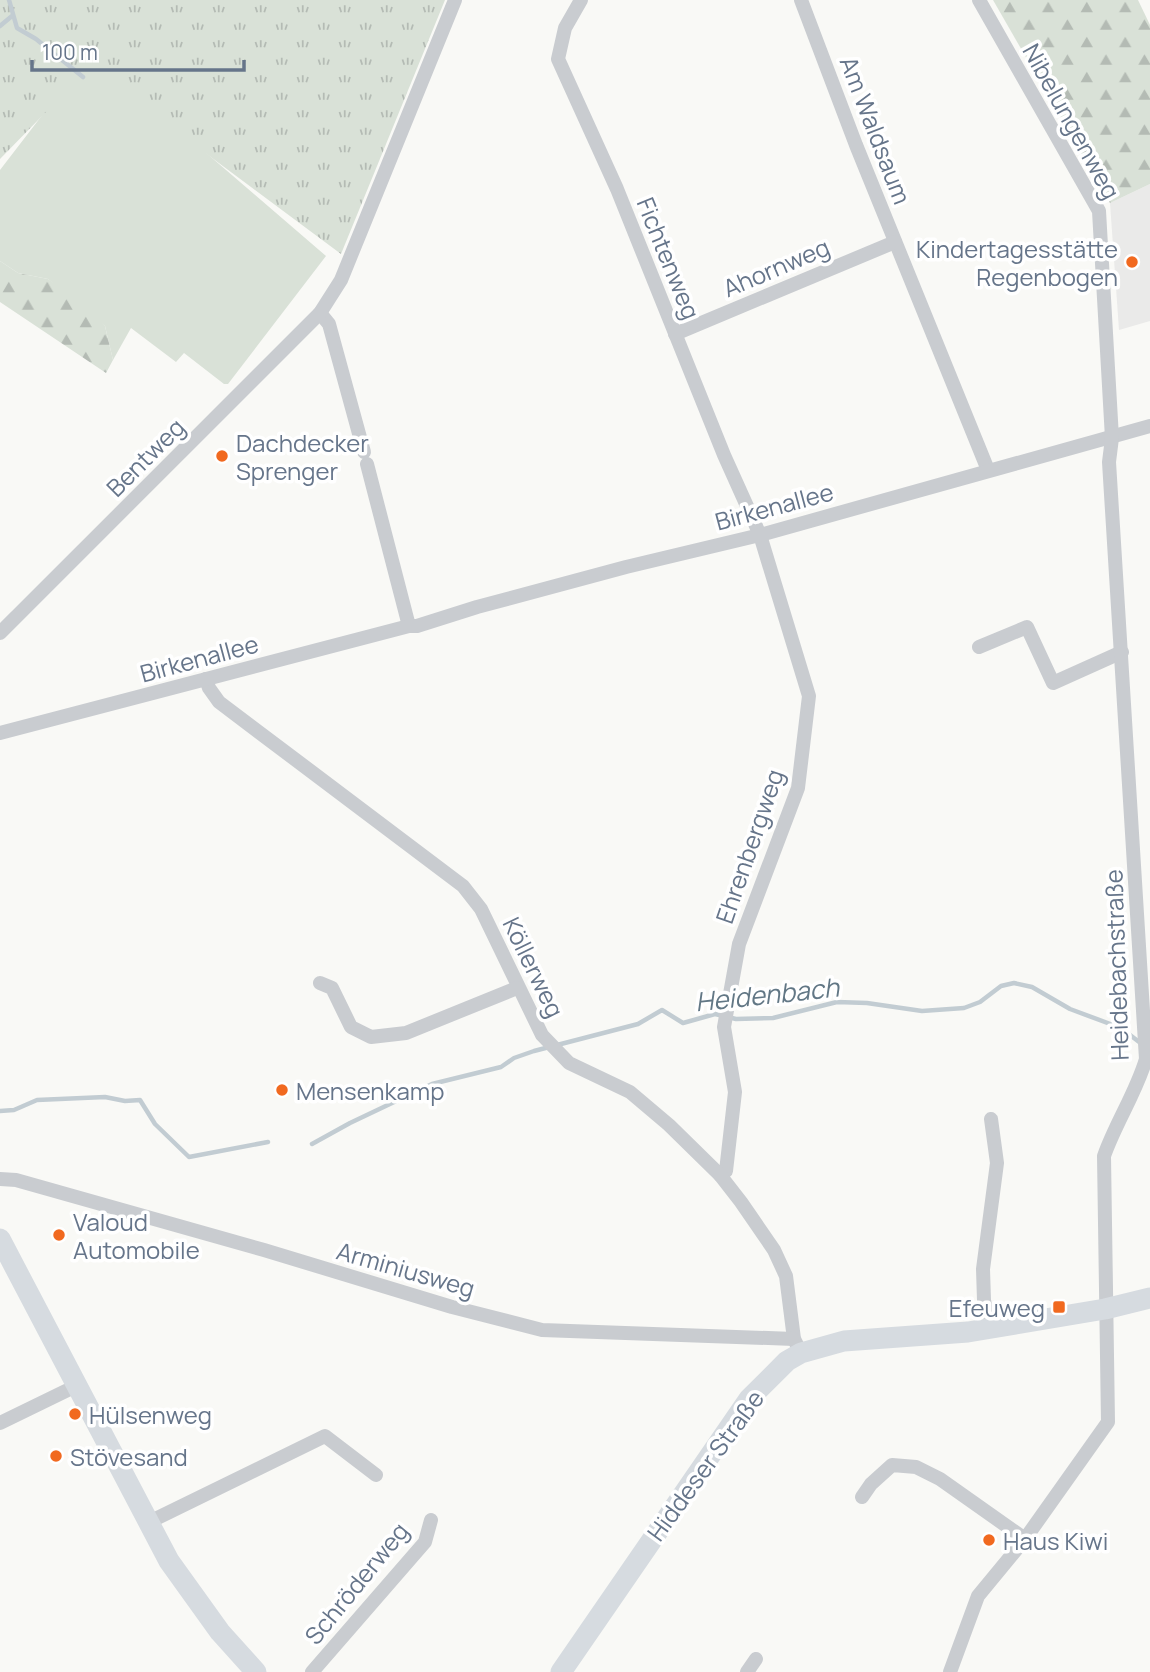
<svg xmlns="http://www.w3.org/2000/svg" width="1150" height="1672" viewBox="0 0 1150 1672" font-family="Manrope,sans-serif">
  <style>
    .built { fill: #eaeae9 }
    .grass { fill: #d9e1d7 }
    .forest { fill: url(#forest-firs) }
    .park { fill: url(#park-tufts) }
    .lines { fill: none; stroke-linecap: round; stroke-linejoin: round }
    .stream { stroke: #c2ccd2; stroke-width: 4.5 }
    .street { stroke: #c9ccd0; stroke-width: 14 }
    .secondary { stroke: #d6dbe0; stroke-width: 21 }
    .poi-dot { fill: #f1691f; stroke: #fff; stroke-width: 2.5 }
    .labels { text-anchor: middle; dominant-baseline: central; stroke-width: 7; stroke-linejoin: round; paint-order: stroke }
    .street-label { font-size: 24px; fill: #66758a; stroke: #fff }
    .poi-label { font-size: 24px; fill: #66758a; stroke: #fff; text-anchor: start }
    .water-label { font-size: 26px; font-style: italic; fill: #627785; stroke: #fff }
  </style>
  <defs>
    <pattern id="forest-firs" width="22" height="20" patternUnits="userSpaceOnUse" patternTransform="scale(1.75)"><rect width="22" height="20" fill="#d9e1d7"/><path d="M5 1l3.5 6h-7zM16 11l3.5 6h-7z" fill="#b4bbb4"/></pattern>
    <pattern id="park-tufts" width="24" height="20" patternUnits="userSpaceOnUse" patternTransform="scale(1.75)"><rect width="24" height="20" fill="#d9e1d7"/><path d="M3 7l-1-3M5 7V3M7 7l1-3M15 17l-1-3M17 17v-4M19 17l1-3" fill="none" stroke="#b4bbb4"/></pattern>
  </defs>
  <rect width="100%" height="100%" fill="#f9f9f6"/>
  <!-- built -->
  <polygon class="built" points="1150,184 1150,321 1119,330 1110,203"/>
  <!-- grass -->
  <polygon class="grass" points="90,53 326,256 228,384 224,384 184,353 176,362 131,328 113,360 105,326 48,279 18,273 0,261 0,170"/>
  <!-- forest -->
  <g class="forest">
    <polygon points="993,0 1138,0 1150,25 1150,184 1110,203"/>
    <polygon points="0,261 18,273 48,279 89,307 105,326 113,360 106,373 0,302"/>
  </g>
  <!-- park -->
  <polygon class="park" points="0,0 445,0 341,254 90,67 0,159"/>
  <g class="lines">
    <!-- stream -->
    <g class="stream">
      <polyline points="9,0 17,28 36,39 83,77"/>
      <polyline points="0,26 12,16"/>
      <polyline points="0,1111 14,1110 37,1100 105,1097 125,1101 140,1100 155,1124 189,1157 268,1142"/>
      <polyline points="312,1144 350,1123 432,1084 501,1067 514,1058 534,1051 638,1024 662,1010 683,1023 715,1014 736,1019 773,1018 837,1002 867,1003 922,1011 964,1008 980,1002 1001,986 1014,983 1032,987 1070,1009 1121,1028 1143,1045"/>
    </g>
    <!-- street -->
    <g class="street">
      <polyline points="581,0 565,28 558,59 617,189 724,455 760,535 809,696 798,788 739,944 724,1027 735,1092 726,1171 720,1175"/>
      <polyline points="801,0 856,145 988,470"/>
      <polyline points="320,313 329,324 364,452"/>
      <polyline points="675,334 895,242"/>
      <polyline points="367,464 409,626"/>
      <polyline points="0,633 320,313 341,280 455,0"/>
      <polyline points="979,647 1027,627 1053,683 1122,652"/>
      <polyline points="206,679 209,688 219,702 463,886 481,909 542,1035 569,1063 630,1092 669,1125 720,1175 741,1202 774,1250 786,1276 794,1339 801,1353"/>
      <polyline points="0,733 409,626 417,626 477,607 626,567 760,535 1150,426"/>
      <polyline points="320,983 332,988 351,1027 371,1037 406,1033 517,988"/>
      <polyline points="0,1179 16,1180 264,1250 452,1307 542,1330 794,1339"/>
      <polyline points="989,1329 984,1300 983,1269 997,1163 991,1119"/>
      <polyline points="0,1423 76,1386"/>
      <polyline points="862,1497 871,1484 892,1465 916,1467 940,1479 1025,1539"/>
      <polyline points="147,1523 325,1436 376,1475"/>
      <polyline points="312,1672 425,1542 431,1520"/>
      <polyline points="747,1672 756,1659"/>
      <path d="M950,1672L978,1596L1025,1539L1108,1422L1104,1156C1116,1122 1136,1093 1146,1059L1109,462L1112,438L1099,211L979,0"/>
    </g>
    <!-- secondary -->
    <g class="secondary">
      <polyline points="0,1239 169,1561 220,1632 256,1672"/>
      <polyline points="561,1672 749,1399 787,1361 801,1353 844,1341 968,1332 1105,1309 1150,1298"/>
    </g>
  </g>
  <!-- markers -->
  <g class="poi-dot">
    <circle cx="1132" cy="262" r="7"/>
    <circle cx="222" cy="456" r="7"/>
    <circle cx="282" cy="1090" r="7"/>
    <circle cx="59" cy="1235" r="7"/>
    <rect x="1052" y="1300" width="14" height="14" rx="3.5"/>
    <circle cx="75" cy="1414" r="7"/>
    <circle cx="56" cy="1456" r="7"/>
    <circle cx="989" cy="1540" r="7"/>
  </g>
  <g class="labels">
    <!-- street labels -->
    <g class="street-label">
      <text transform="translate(1072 121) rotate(61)">Nibelungenweg</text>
      <text transform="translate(876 130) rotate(69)">Am Waldsaum</text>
      <text transform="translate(669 258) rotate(68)">Fichtenweg</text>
      <text transform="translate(776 267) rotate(-23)">Ahornweg</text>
      <text transform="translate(145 457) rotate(-45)">Bentweg</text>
      <text transform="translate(774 506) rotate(-15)">Birkenallee</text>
      <text transform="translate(199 658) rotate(-15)">Birkenallee</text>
      <text transform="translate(749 846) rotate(-71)">Ehrenbergweg</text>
      <text transform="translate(1116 965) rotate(-92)">Heidebachstraße</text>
      <text transform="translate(534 967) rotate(64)">Köllerweg</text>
      <text transform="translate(406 1269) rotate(16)">Arminiusweg</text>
      <text transform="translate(705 1465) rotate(-54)">Hiddeser Straße</text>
      <text transform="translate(356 1583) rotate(-51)">Schröderweg</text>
    </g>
    <!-- poi labels -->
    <g class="poi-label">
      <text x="1118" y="248" text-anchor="end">Kindertagesstätte<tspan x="1118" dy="28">Regenbogen</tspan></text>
      <text x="236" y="442">Dachdecker<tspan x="236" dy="28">Sprenger</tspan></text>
      <text x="296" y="1090">Mensenkamp</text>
      <text x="73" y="1221">Valoud<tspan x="73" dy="28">Automobile</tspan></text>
      <text x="1045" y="1307" text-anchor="end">Efeuweg</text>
      <text x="89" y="1414">Hülsenweg</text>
      <text x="70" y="1456">Stövesand</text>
      <text x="1003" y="1540">Haus Kiwi</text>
    </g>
    <!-- water labels -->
    <g class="water-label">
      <text transform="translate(767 994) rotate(-6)">Heidenbach</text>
    </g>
  </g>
  <!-- scale -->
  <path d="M32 60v10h212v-10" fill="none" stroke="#66758a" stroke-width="3.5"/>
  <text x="42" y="60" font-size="21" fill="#66758a" stroke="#ffffff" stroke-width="5" paint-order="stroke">100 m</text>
</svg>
